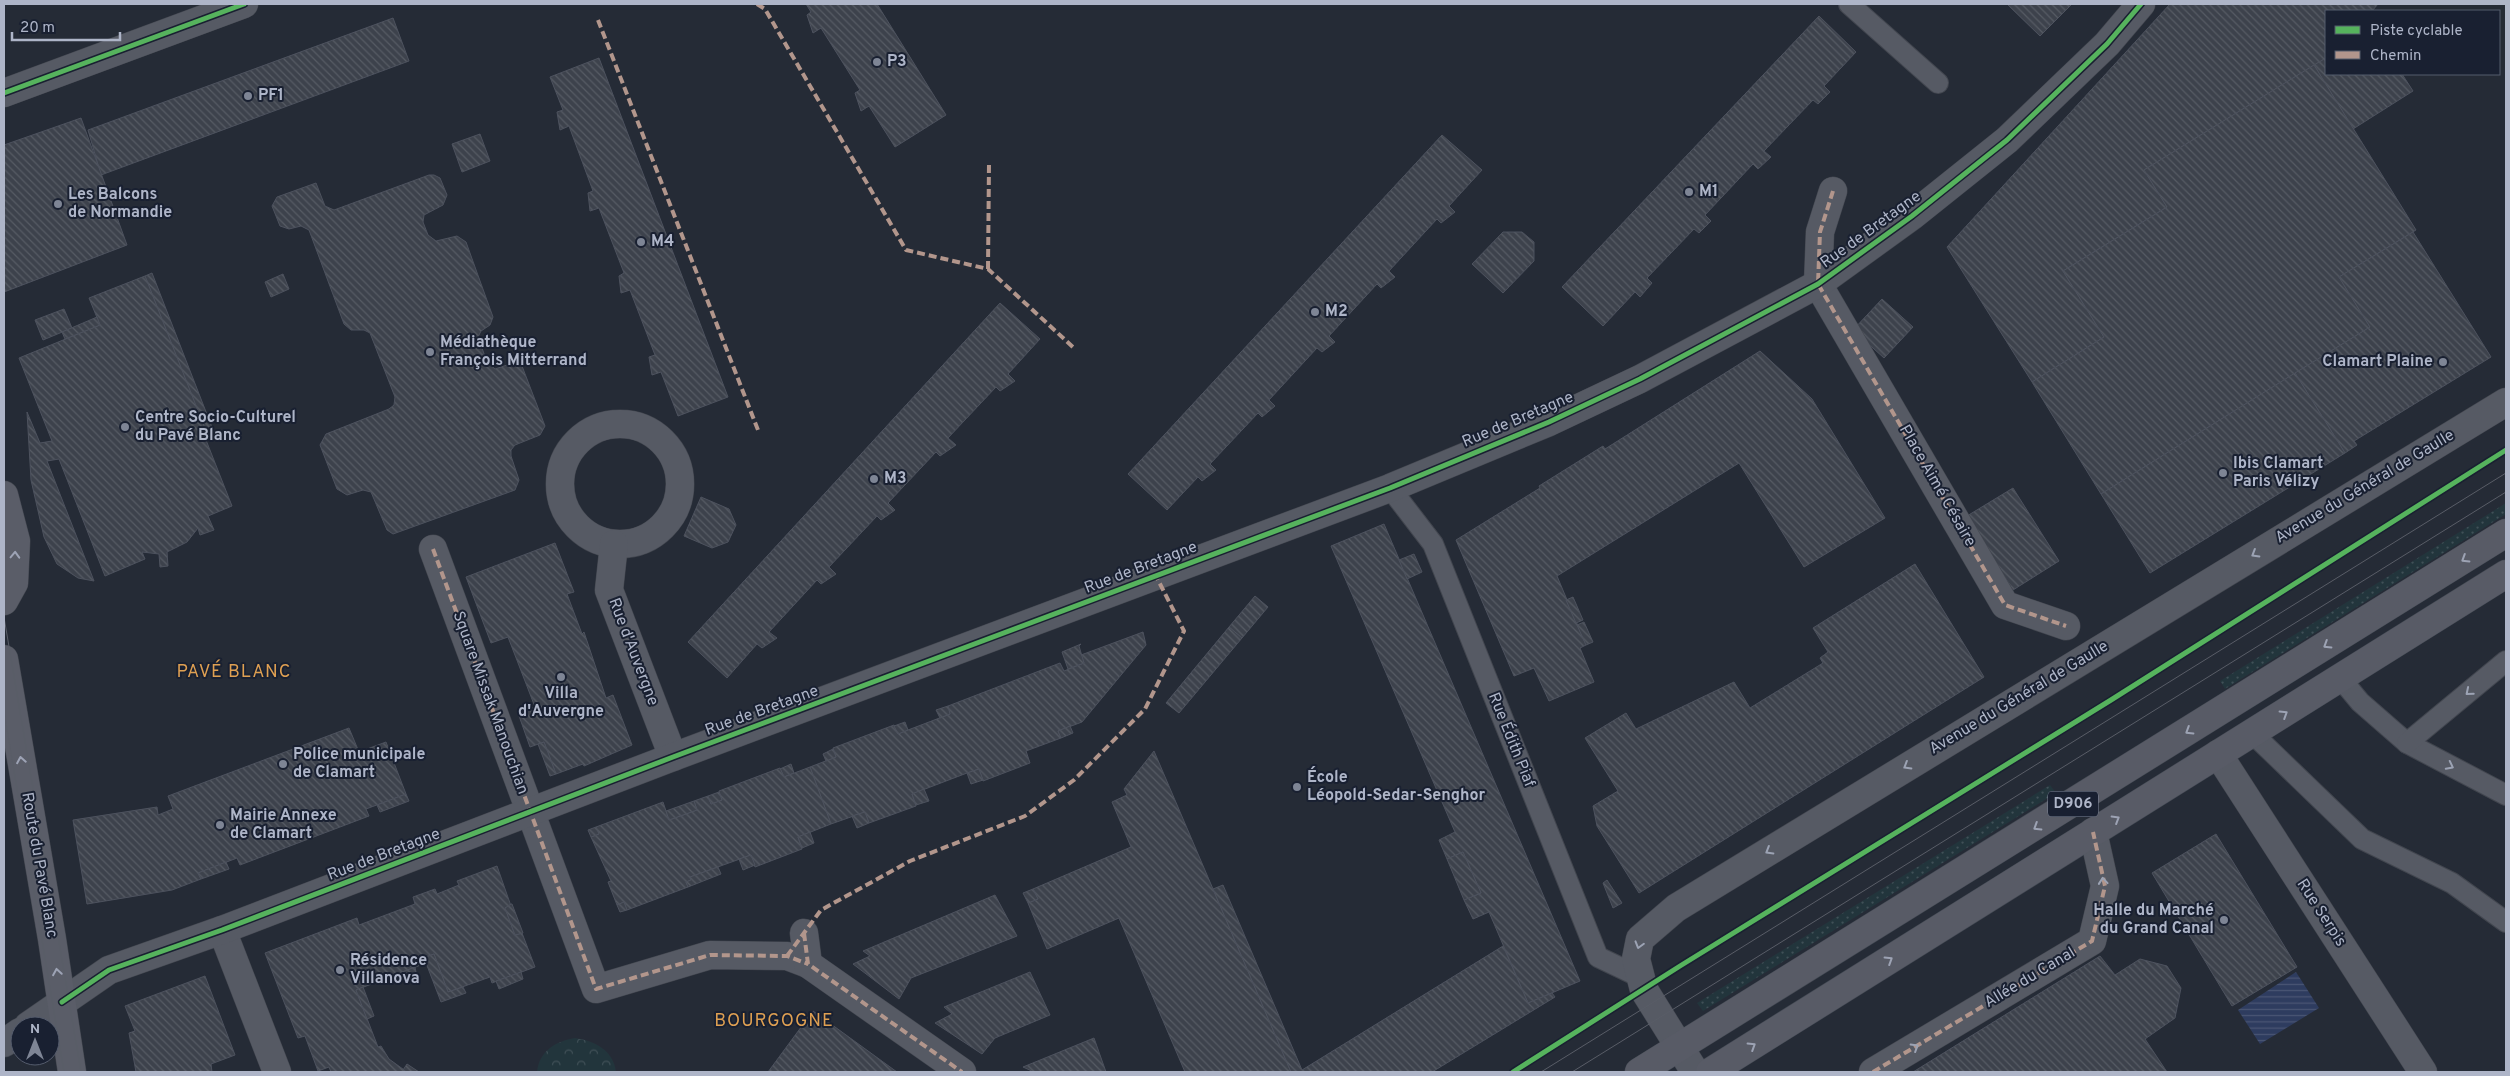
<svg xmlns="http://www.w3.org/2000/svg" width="2510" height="1076" viewBox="0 0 2510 1076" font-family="Overpass,sans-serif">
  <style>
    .grass { fill: url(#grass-dots) }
    .forest { fill: url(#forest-crowns) }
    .water { fill: url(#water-rules) }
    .building { fill: url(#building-back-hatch); stroke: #4d525e }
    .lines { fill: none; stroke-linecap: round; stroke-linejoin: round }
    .service-casing { stroke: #42464f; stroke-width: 22 }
    .pedestrian-casing { stroke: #42464f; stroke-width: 29 }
    .minor-casing { stroke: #42464f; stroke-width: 29 }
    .secondary-casing { stroke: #42464f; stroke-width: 29 }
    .primary-casing { stroke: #424852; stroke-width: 29 }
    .service { stroke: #565a64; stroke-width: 20 }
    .pedestrian { stroke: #565a64; stroke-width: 28 }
    .minor { stroke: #565a64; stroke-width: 28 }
    .secondary { stroke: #5a5d68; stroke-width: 28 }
    .primary { stroke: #585b66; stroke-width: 28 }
    .tram { stroke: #595d67; stroke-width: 1 }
    .quiet { stroke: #b2968c; stroke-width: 4; stroke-dasharray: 8 4; stroke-linecap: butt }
    .cycleway-casing { stroke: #192031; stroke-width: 8 }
    .cycleway { stroke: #56b35d; stroke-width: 5 }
    .oneway { stroke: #9ca3b4 }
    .oneway2 { stroke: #9da3b5 }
    .oneway3 { stroke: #9da3b4 }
    .poi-dot { fill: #7e8595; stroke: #192031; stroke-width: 2 }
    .labels { text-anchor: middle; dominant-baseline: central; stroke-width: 4; stroke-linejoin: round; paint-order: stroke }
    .shield { fill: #192031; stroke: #81889b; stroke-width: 1 }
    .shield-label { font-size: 15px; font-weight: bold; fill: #aeb5c8 }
    .poi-label { font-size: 16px; font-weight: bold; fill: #aeb5c8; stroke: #192031; text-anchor: start }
    .street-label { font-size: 16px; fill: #aeb5c8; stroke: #192031 }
    .neighbourhood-label { font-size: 18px; letter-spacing: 1px; fill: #dfa052; stroke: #192031 }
  </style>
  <defs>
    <pattern id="grass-dots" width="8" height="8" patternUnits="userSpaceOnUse" patternTransform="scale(1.25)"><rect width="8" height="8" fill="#22353c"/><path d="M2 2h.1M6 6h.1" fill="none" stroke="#405057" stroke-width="1.8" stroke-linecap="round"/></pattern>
    <pattern id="forest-crowns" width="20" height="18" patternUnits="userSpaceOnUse" patternTransform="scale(1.25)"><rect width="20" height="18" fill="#22353c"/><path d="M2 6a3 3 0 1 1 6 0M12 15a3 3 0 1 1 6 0" fill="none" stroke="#405057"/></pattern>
    <pattern id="water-rules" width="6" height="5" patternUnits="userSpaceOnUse" patternTransform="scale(1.25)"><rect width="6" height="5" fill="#2e3c5f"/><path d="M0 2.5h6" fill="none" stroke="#4a5674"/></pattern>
    <pattern id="building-back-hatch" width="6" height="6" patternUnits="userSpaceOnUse" patternTransform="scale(1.25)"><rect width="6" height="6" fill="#3d424c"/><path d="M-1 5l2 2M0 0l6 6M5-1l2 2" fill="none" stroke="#565b64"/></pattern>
  </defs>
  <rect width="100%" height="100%" fill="#252b36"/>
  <!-- grass -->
  <g class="grass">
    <polygon points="2506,503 2506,514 2225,689 2220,681"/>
    <polygon points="2050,785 2056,793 1703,1011 1697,1003"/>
  </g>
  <!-- forest -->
  <path class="forest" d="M575,1038C595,1041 613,1050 616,1072H537C539,1051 556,1041 575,1038Z"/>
  <!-- water -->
  <polygon class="water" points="2296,972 2319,1008 2260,1044 2238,1010"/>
  <!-- building -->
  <g class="building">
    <polygon points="806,4 877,4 946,115 895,147 869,106 861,111 855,93 860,90 821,28 813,33 807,15 811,12"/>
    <polygon points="2007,4 2072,4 2040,36"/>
    <polygon points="2170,4 2378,4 2372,11 2326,11 2326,58 2144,170 2167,207 2063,271 2104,337 2032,382 1947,247"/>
    <polygon points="1819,16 1856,52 1824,86 1830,92 1818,104 1813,100 1764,151 1771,157 1758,169 1753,164 1705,215 1711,221 1699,233 1694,229 1647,278 1652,283 1640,297 1635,292 1603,326 1562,287"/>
    <polygon points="393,18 409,61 101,175 88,130"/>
    <polygon points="599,58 728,397 678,416 661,372 652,375 649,357 655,355 630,290 621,293 619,276 624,273 599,208 590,211 588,193 593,191 569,126 560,130 557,112 563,110 550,77"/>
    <polygon points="2326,58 2326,74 2402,74 2413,91 2353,129 2314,65"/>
    <polygon points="2314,65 2416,230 2339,277 2370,327 2101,494 2032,382 2104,337 2063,271 2167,207 2144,170"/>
    <polygon points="81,118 127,245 4,292 4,145"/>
    <polygon points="480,134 490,161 462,172 452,144"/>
    <polygon points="1442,135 1482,170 1449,206 1455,212 1441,223 1437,219 1389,271 1395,277 1381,288 1377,284 1329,336 1335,342 1322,352 1317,348 1269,400 1275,406 1262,417 1258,413 1210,464 1216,470 1202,481 1198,477 1167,510 1128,474"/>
    <polygon points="429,175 434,175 440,178 447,195 443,205 424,215 423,222 428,235 436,241 457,236 466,242 493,317 490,325 481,331 478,337 487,362 495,369 513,363 522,366 545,426 540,435 515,445 511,450 511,456 519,480 515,490 393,534 387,530 371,492 363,490 347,495 337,489 320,445 326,434 389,409 394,405 395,397 370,333 364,330 351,330 344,324 309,230 301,226 289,229 280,226 272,206 277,197 316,183 325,206 334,210"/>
    <polygon points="1503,232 1522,232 1534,242 1534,261 1503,293 1472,264"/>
    <polygon points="2413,232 2491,357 2354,441 2357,445 2345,453 2295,373 2370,327 2339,277"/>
    <polygon points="152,273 215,435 208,438 145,276"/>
    <polygon points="283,274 289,289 271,297 265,282"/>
    <polygon points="145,276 208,436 206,440 232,506 208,516 214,530 200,535 198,528 187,542 167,552 168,566 160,567 159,554 142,552 145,559 105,576 59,459 47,461 94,581 78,578 57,564 44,537 31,480 27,412 40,443 52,441 19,358 100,325 89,298"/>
    <polygon points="1882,299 1913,327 1884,358 1853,330"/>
    <polygon points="1000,303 1040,339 1008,374 1015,381 1000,391 996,387 948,438 956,445 940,456 936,452 888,503 895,510 881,520 877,516 829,567 836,574 821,584 817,580 769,632 777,638 762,648 757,644 727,678 688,642"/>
    <polygon points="64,309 72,328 43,340 35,320"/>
    <polygon points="97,317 100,325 65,339 62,332"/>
    <polygon points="1760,351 1812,399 1885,518 1804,567 1739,463 1557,576 1586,645 1580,648 1594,682 1549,701 1534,668 1514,676 1456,540 1540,488 1539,486 1603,446 1605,449"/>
    <polygon points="2295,373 2345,453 2150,573 2101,494"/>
    <polygon points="2013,488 2059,561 2013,590 1967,516"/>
    <polygon points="701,497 729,509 736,525 728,542 712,548 684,536"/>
    <polygon points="1384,524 1580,981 1528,1003 1489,912 1473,919 1464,900 1481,893 1463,852 1447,859 1439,840 1455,832 1331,546"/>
    <polygon points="555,543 574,592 567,594 582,634 584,632 606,698 613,695 632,745 584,766 583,764 556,774 544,742 530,747 518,713 535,707 508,637 491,643 466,577"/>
    <polygon points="1414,554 1422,572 1407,579 1399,560"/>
    <polygon points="1915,564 1984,677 1639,893 1597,826 1593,806 1618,791 1585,738 1626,713 1636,729 1734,682 1750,708 1823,663 1820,658 1828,652 1813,628"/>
    <polygon points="1255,596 1268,607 1242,638 1229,627"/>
    <polygon points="1573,597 1583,620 1576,623 1566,600"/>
    <polygon points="1584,622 1593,642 1586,645 1577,625"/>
    <polygon points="1229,627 1242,638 1179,713 1166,703"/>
    <polygon points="1143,632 1146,645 1082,722 1058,731 1061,738 1026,751 1030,763 983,781 979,769 967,773 912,794 916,806 869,823 865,812 831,824 810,767 836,757 833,748 894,725 898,734 908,730 950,714 948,706 1060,663 1064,671 1084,663 1081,655"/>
    <polygon points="1081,644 1079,646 1084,663 1068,669 1062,652"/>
    <polygon points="948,706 950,714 940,718 936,710"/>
    <polygon points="905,722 908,730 898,734 894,726"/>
    <polygon points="1070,726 1073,733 1061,738 1058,731"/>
    <polygon points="349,728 359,752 386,742 406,794 366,809 369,816 240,865 237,858 198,873 201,879 172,890 87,904 73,820 157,807 158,815 173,809 168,796"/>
    <polygon points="544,742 556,774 550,776 538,744"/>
    <polygon points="833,749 836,757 826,761 823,754"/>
    <polygon points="1154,751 1213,889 1291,1072 1185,1072 1119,918 1047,949 1028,903 1038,899 1033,889 1131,847 1112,802 1127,795 1124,789"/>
    <polygon points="791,764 794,773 784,777 780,769"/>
    <polygon points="810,767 831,824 798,837 802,849 755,867 751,855 690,877 691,880 686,882 688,887 627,910 624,902 617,905 608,882 611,881 591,837 599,834 596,827 663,802 669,820 697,810 694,801 708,796 711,804 722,800 719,791 780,768 784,777"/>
    <polygon points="979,769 983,780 971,784 967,773"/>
    <polygon points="924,789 929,801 916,805 912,794"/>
    <polygon points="719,792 722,800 711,804 708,796"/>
    <polygon points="406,794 409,801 380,812 377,805"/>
    <polygon points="694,801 697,810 669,820 666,811"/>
    <polygon points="865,812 869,823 857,828 852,816"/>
    <polygon points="596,827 599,834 591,837 588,830"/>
    <polygon points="810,832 814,843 802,848 798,837"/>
    <polygon points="2216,834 2297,967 2232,1006 2152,873"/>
    <polygon points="1463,852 1481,893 1464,900 1447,859"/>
    <polygon points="751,855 755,865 743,870 739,859"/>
    <polygon points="226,862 229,869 201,879 198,873"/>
    <polygon points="497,866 511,906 505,908 515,935 522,933 535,967 492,983 490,977 448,992 434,954 426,957 426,963 356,990 378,1047 381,1046 389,1059 407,1072 331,1072 329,1067 318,1071 305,1036 298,1038 265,953 357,918 359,925 415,904 413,897 435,889 437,894 459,885 457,881"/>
    <polygon points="718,867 721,874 688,887 686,882 691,880 690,877"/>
    <polygon points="1607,880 1622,903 1613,908 1603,883"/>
    <polygon points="1223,885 1302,1070 1503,946 1528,1003 1552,993 1555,997 1432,1072 1291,1072 1213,889"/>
    <polygon points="1033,889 1038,899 1028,903 1023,893"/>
    <polygon points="995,895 1017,936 911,978 899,999 853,964 870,956 863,951"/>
    <polygon points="624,902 627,910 620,912 617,905"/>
    <polygon points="511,904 512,904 523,933 515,935 505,908"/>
    <polygon points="434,954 448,992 463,987 466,993 441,1002 426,963 426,957"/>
    <polygon points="2100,956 2115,975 2140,959 2167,966 2181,988 2175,1018 2145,1039 2167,1072 1913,1072"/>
    <polygon points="415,967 416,972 399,978 397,974"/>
    <polygon points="521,972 523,979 499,989 496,981"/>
    <polygon points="1030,972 1050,1015 995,1038 982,1054 935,1023 952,1014 944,1007"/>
    <polygon points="205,976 235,1055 211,1064 212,1072 136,1072 129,1033 135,1031 125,1006"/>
    <polygon points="363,987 374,1016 367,1019 356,990"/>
    <polygon points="813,1011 897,1072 768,1072"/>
    <polygon points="1094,1038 1106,1072 1034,1072 1023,1067"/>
    <polygon points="407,1064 419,1072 407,1072 403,1070"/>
  </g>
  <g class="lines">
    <!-- service casing -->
    <g class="service-casing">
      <g id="service">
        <polyline points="1849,4 1938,83"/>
        <polyline points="1390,488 1433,544 1598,957 1640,977"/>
        <polyline points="2341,679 2360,702 2407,743 2506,795"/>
        <polyline points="2252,733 2362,839 2452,883 2506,922"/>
        <polyline points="2407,743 2506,661"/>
      </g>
    </g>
    <!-- pedestrian casing -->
    <g class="pedestrian-casing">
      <g id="pedestrian">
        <polyline points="1833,191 1820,232 1818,284 2005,605 2066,626"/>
        <polyline points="433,549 596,989 710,955 787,956 808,964"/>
        <polyline points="804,933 808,964 962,1072"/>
      </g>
    </g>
    <!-- minor casing -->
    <g class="minor-casing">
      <g id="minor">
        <polyline points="4,93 244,4"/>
        <circle cx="620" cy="484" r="60"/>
        <polyline points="614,544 609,590 673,757"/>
        <polyline points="2218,754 2423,1072"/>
        <polyline points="222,930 277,1072"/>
        <polyline points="28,1026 109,970 222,930 673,757 1390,488 1549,422 1640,379 1818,284 1912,216 2007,140 2107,44 2141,4"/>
        <polyline points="4,1043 20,1032"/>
        <polyline points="1695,1072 1644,990 1636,959 1640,939 1676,908 2506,402"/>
        <polyline points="1873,1072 2092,941 2105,886 2093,832"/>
      </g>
    </g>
    <!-- secondary casing -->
    <g class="secondary-casing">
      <g id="secondary">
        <polyline points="4,495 16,541 14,583 4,601"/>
        <polyline points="4,659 52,939 72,1072"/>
      </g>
    </g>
    <!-- primary casing -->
    <g class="primary-casing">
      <g id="primary">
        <polyline points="1639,1072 2506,533"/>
        <polyline points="1710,1072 2506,574"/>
      </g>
    </g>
    <!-- service -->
    <use href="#service" class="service"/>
    <!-- pedestrian -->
    <use href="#pedestrian" class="pedestrian"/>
    <!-- minor -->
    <use href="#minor" class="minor"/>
    <!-- secondary -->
    <use href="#secondary" class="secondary"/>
    <!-- primary -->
    <use href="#primary" class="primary"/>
    <!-- tram -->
    <g class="tram">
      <polyline points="4,617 81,1072"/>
      <polyline points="4,711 64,1072"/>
      <polyline points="1541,1072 2506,473"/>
      <polyline points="1572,1072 2506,492"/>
    </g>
    <!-- quiet -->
    <g class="quiet">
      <polyline points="757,4 765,9 906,250 988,269 1074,348"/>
      <polyline points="598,20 758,430"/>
      <polyline points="1833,191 1820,232 1818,284 2005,605 2066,626"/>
      <polyline points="988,269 989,163"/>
      <polyline points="433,549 596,989 710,955 787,956 808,964"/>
      <polyline points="804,933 808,964 962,1072"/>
      <polyline points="787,956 821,910 910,861 1025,816 1074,780 1145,709 1184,631 1156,576"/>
      <polyline points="1873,1072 2092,941 2105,886 2093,832"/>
    </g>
    <!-- cycleway casing -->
    <g class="cycleway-casing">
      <g id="cycleway">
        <polyline points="4,93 244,4"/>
        <polyline points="62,1002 109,970 222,930 673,757 1390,488 1549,422 1640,379 1818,284 1912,216 2007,140 2107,44 2141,4"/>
        <polyline points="1513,1072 1680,966 2111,700 2506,450"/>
      </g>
    </g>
    <!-- cycleway -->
    <use href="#cycleway" class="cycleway"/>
  </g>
  <!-- one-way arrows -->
  <defs><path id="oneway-chevron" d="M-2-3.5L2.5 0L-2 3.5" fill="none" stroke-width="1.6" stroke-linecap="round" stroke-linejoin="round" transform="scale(1.25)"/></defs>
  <g class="oneway">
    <use href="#oneway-chevron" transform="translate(2255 554) rotate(149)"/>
    <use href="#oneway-chevron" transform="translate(2469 692) rotate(140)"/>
    <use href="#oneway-chevron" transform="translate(1907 766) rotate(149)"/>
    <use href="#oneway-chevron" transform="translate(2450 766) rotate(27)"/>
    <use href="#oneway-chevron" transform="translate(1769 851) rotate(149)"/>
    <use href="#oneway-chevron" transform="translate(2103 881) rotate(-95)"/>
    <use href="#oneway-chevron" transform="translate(1639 945) rotate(106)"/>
    <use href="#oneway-chevron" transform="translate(1915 1047) rotate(-31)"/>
  </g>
  <g class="oneway2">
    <use href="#oneway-chevron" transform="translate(15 555) rotate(-88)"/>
    <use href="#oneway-chevron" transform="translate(21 760) rotate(-100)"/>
    <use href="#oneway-chevron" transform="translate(57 972) rotate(-99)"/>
  </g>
  <g class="oneway3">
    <use href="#oneway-chevron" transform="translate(2465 559) rotate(148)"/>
    <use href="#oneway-chevron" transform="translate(2327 645) rotate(148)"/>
    <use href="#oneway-chevron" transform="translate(2284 714) rotate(-32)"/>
    <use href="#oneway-chevron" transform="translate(2189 731) rotate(148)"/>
    <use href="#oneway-chevron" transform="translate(2116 819) rotate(-31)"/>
    <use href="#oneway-chevron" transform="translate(2037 827) rotate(148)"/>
    <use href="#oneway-chevron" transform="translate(1889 960) rotate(-32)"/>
    <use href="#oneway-chevron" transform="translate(1752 1046) rotate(-32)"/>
  </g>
  <!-- markers -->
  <g class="poi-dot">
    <circle cx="877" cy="62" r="5"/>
    <circle cx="248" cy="96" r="5"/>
    <circle cx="1689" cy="192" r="5"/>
    <circle cx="58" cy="204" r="5"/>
    <circle cx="641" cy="242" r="5"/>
    <circle cx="1315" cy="312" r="5"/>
    <circle cx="430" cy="352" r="5"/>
    <circle cx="2443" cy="362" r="5"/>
    <circle cx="125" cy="427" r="5"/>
    <circle cx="2223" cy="473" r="5"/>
    <circle cx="874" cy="479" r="5"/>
    <circle cx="561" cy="677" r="5"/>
    <circle cx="283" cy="764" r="5"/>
    <circle cx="1297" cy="787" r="5"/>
    <circle cx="220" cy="825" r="5"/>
    <circle cx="2224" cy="920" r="5"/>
    <circle cx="340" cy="970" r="5"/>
  </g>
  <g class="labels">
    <!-- shield labels -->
    <rect class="shield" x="2048" y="791.5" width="50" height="25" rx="4"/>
    <g class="shield-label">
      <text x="2073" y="804">D906</text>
    </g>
    <!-- poi labels -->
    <g class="poi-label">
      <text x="887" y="62">P3</text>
      <text x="258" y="96">PF1</text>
      <text x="1699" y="192">M1</text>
      <text x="68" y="195">Les Balcons<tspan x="68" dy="18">de Normandie</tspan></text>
      <text x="651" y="242">M4</text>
      <text x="1325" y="312">M2</text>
      <text x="440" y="343">Médiathèque<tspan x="440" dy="18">François Mitterrand</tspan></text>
      <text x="2433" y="362" text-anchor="end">Clamart Plaine</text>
      <text x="135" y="418">Centre Socio-Culturel<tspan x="135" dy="18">du Pavé Blanc</tspan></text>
      <text x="2233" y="464">Ibis Clamart<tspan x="2233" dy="18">Paris Vélizy</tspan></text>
      <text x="884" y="479">M3</text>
      <text x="561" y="694" text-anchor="middle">Villa<tspan x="561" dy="18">d'Auvergne</tspan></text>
      <text x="293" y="755">Police municipale<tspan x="293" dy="18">de Clamart</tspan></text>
      <text x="1307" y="778">École<tspan x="1307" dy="18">Léopold-Sedar-Senghor</tspan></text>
      <text x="230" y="816">Mairie Annexe<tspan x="230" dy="18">de Clamart</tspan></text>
      <text x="2214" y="911" text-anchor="end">Halle du Marché<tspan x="2214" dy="18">du Grand Canal</tspan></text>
      <text x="350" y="961">Résidence<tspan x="350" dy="18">Villanova</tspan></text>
    </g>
    <!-- street labels -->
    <g class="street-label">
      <text transform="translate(1871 230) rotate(-36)">Rue de Bretagne</text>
      <text transform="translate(1518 420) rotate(-23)">Rue de Bretagne</text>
      <text transform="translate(1937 486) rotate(60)">Place Aimé Césaire</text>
      <text transform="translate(2365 487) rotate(-31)">Avenue du Général de Gaulle</text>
      <text transform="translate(1141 568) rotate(-21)">Rue de Bretagne</text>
      <text transform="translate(633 652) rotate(69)">Rue d'Auvergne</text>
      <text transform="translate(2019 698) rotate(-31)">Avenue du Général de Gaulle</text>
      <text transform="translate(490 703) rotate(70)">Square Missak Manouchian</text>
      <text transform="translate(762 711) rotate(-20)">Rue de Bretagne</text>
      <text transform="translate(1511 740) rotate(68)">Rue Édith Piaf</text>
      <text transform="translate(384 855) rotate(-21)">Rue de Bretagne</text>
      <text transform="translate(39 865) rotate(80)">Route du Pavé Blanc</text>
      <text transform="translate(2321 913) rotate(57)">Rue Serpis</text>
      <text transform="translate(2030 978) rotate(-31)">Allée du Canal</text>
    </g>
    <!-- neighbourhood labels -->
    <g class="neighbourhood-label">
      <text x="234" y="672">PAVÉ BLANC</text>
      <text x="774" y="1021">BOURGOGNE</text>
    </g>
  </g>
  <!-- border -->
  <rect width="2510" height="1076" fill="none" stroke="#aeb5c8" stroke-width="10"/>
  <!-- legend -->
  <rect x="2325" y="10" width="175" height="65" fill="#192031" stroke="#555c6d"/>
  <rect x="2335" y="26" width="25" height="8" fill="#56b35d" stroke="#555c6d"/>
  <text x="2370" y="35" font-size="15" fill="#aeb5c8">Piste cyclable</text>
  <rect x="2335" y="51" width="25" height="8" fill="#b2968c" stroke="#555c6d"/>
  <text x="2370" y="60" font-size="15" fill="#aeb5c8">Chemin</text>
  <!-- north arrow -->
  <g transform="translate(35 1041)"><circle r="24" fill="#192031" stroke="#555c6d"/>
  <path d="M0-4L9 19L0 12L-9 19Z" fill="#7e8595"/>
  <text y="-8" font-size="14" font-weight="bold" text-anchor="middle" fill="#aeb5c8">N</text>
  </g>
  <!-- scale -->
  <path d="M12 32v8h108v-8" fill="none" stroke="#aeb5c8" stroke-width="2.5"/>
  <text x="20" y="32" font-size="15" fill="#aeb5c8" stroke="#192031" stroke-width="4" paint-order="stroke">20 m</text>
</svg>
